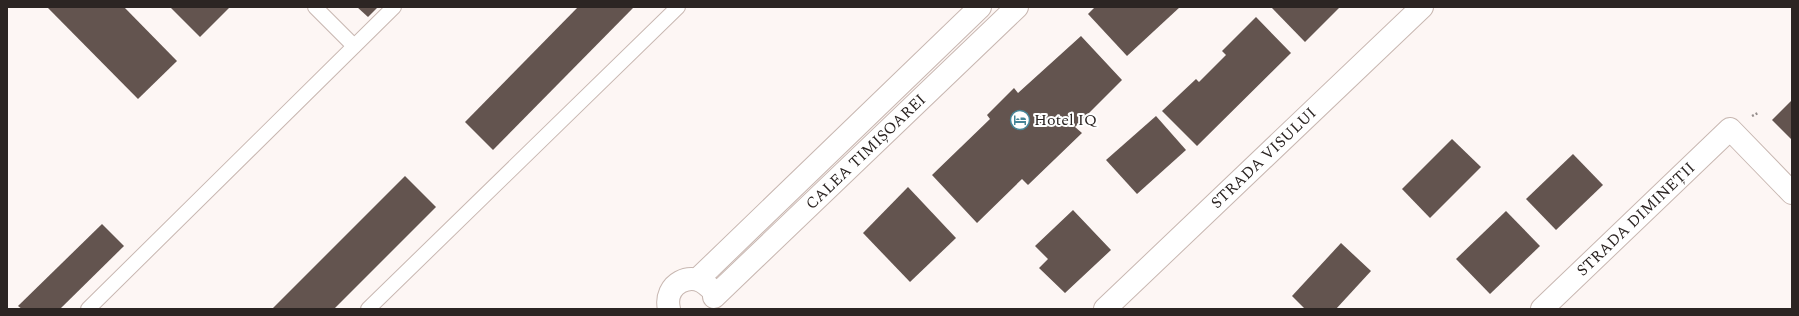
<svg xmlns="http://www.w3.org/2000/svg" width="1799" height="316" viewBox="0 0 1799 316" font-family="Spectral,serif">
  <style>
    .building { fill: #63544f }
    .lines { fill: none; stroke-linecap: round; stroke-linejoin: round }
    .lane-casing { stroke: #c8b7b1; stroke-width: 16 }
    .street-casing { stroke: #c8b7b1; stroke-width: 24 }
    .secondary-casing { stroke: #c8b7b1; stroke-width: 24 }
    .path { stroke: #948d8b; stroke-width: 2.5; stroke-dasharray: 2 2; stroke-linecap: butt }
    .lane { stroke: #fff; stroke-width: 14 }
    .street { stroke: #fff; stroke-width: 22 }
    .secondary { stroke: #fff; stroke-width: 22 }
    .labels { text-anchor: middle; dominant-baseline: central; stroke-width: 4; stroke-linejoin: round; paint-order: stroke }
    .poi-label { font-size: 16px; fill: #2c2523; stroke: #fff; text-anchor: start }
    .street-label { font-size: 16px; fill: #2c2523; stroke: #fff }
  </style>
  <rect width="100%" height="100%" fill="#fdf6f4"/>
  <!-- building -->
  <g class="building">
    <polygon points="47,7 124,7 177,61 138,99"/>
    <polygon points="170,7 230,7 200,37"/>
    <polygon points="357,7 378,7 368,17"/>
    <polygon points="578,7 634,7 493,150 465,122"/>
    <polygon points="1095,7 1180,7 1127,56 1088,14"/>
    <polygon points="1271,7 1340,7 1305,42"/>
    <polygon points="1256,17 1291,53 1197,146 1162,111 1196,79 1199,82 1226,55 1222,51"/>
    <polygon points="1081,36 1122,80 1075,127 1082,133 1028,185 1022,179 977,223 932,175 990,119 987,115 1014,88 1018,93"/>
    <polygon points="1792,100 1792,140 1772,120"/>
    <polygon points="1156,116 1186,150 1137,194 1106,160"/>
    <polygon points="1452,139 1481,167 1430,218 1402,189"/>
    <polygon points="1573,154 1603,185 1556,230 1526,199"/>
    <polygon points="405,176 436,207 334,309 272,309"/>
    <polygon points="908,187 956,238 910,282 863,233"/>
    <polygon points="1073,210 1111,250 1065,293 1039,268 1048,259 1035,246"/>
    <polygon points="1506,211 1540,246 1490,294 1456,259"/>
    <polygon points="102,224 124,246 60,309 22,309 18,306"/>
    <polygon points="1341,243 1371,271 1336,309 1305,309 1292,296"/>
  </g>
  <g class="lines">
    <!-- lane casing -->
    <g class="lane-casing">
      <g id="lane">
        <polyline points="315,7 354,46"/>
        <polyline points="88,309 394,7"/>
        <polyline points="368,309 678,7"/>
      </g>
    </g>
    <!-- street casing -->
    <g class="street-casing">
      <g id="street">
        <path id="s1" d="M1105,309L1422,7"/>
        <path id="s2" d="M1542,309L1730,129L1792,193"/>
      </g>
    </g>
    <!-- secondary casing -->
    <g class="secondary-casing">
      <g id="secondary">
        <polyline points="698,279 980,7"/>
        <path id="s3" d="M714,297L1017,7"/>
        <path d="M669,309C663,284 692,269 709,287"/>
      </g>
    </g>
    <!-- path -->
    <polyline class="path" points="1752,116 1758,113"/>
    <!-- lane -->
    <use href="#lane" class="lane"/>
    <!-- street -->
    <use href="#street" class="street"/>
    <!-- secondary -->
    <use href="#secondary" class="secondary"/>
  </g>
  <!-- icons -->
  <defs>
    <g id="hotel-ring" transform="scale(1)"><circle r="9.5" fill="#fff" stroke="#458699" stroke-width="1.5"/><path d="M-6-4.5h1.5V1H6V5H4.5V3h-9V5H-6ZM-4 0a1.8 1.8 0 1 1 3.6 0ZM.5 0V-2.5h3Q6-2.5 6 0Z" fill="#458699"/></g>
  </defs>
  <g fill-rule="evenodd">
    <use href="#hotel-ring" x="1020" y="120"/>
  </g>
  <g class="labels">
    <!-- poi labels -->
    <g class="poi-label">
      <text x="1034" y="120">Hotel IQ</text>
    </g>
    <!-- street labels -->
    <g class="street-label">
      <text stroke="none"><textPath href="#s3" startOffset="210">CALEA TIMIȘOAREI</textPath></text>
      <text stroke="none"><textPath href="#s1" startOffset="219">STRADA VISULUI</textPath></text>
      <text stroke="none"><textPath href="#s2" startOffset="130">STRADA DIMINEȚII</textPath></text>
    </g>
  </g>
  <!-- border -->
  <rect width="1799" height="316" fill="none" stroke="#2c2523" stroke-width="16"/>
</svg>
